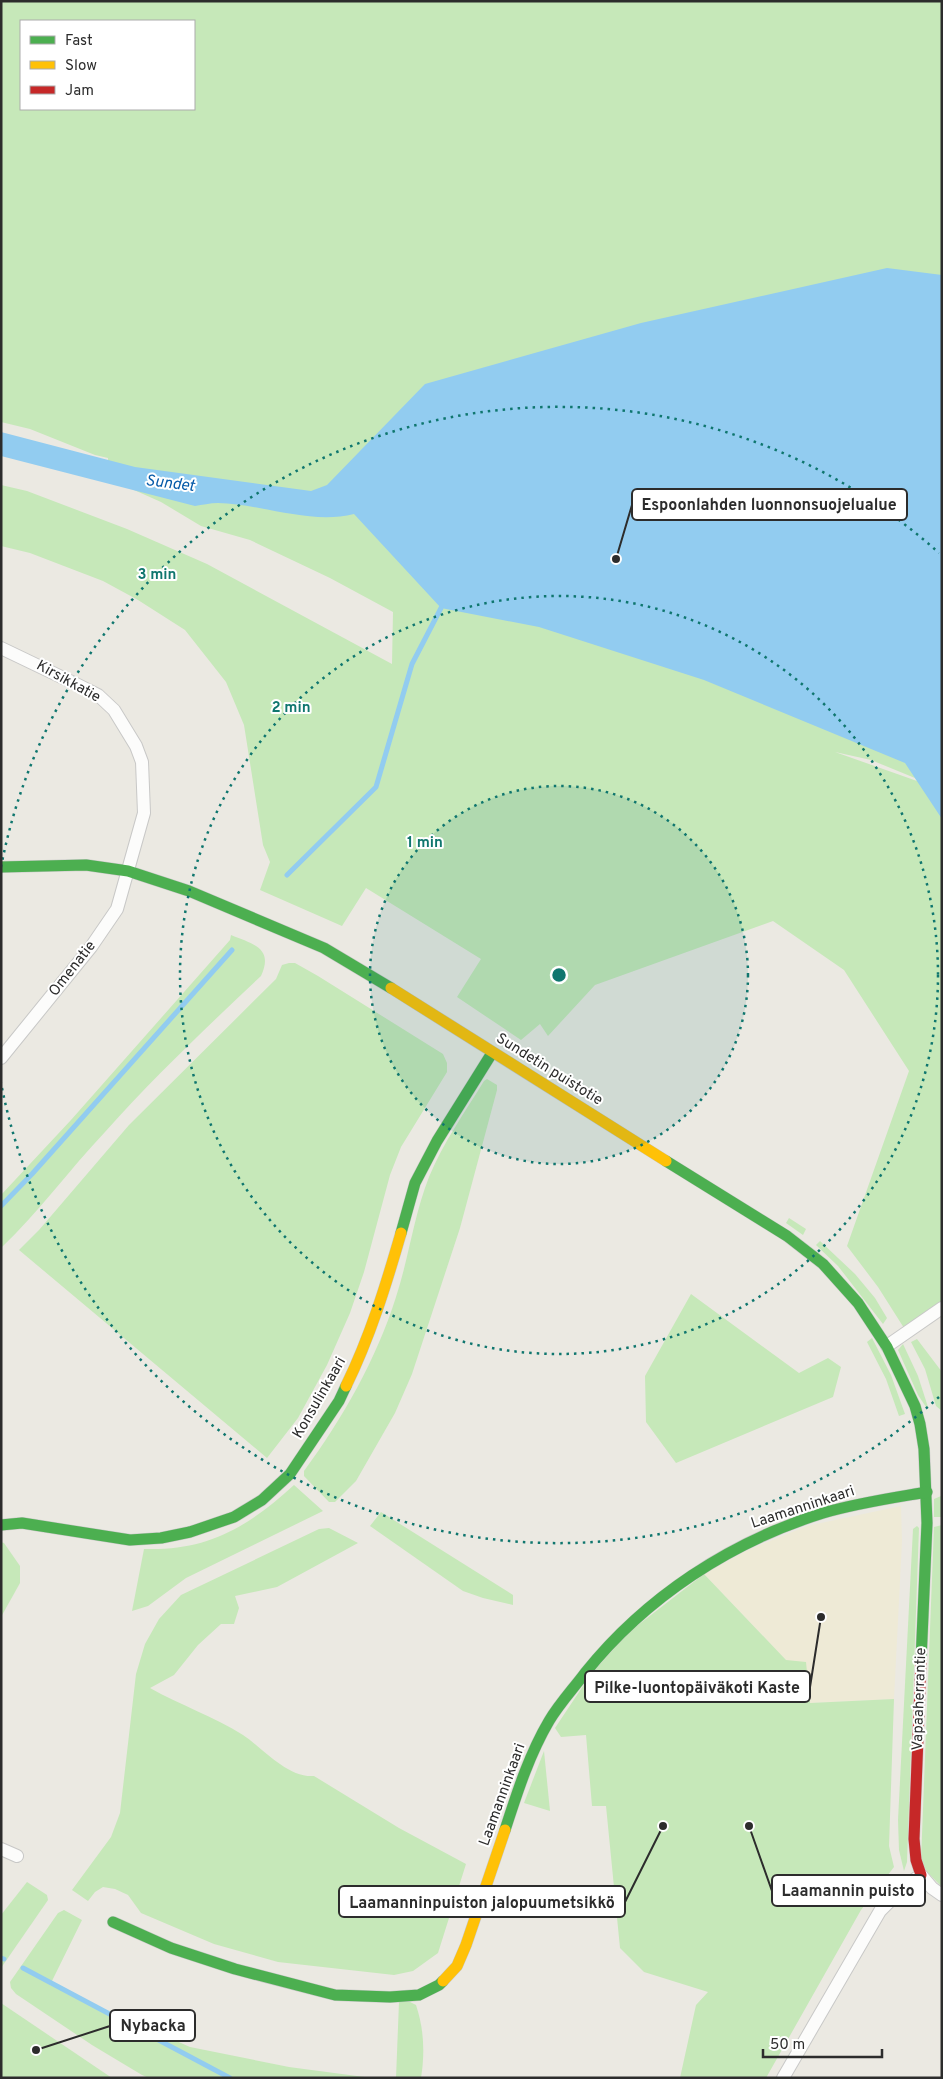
<svg xmlns="http://www.w3.org/2000/svg" width="943" height="2079" viewBox="0 0 943 2079" font-family="Overpass,sans-serif">
  <style>
    .education { fill: #eeead6 }
    .green { fill: #c6e8b9; fill-rule: evenodd }
    .water { fill: #92ccf0 }
    .lines { fill: none; stroke-linecap: round; stroke-linejoin: round }
    .stream { stroke: #92ccf0; stroke-width: 5 }
    .street-casing { stroke: #c8c8c7; stroke-width: 14 }
    .fast-casing { stroke: #c8c8c7; stroke-width: 12 }
    .slow-casing { stroke: #c8c8c7; stroke-width: 12 }
    .jam-casing { stroke: #c8c8c7; stroke-width: 12 }
    .street { stroke: #fcfcfb; stroke-width: 12 }
    .fast { stroke: #4caf50; stroke-width: 11 }
    .slow { stroke: #ffc107; stroke-width: 11 }
    .jam { stroke: #c62828; stroke-width: 11 }
    .ring { fill: none; stroke: #0f766e; stroke-width: 2.5; stroke-dasharray: 2.5 5 }
    .labels { text-anchor: middle; dominant-baseline: central; stroke-width: 4; stroke-linejoin: round; paint-order: stroke }
    .street-label { font-size: 15px; fill: #2c2c2c; stroke: #fff }
    .water-label { font-size: 16px; font-style: italic; fill: #055aa8; stroke: #fff }
    .centre { fill: #0f766e; stroke: #fff; stroke-width: 2.5 }
    .ring-label { font-size: 15px; text-anchor: middle; font-weight: bold; fill: #0f766e; stroke: #fff; stroke-width: 4; stroke-linejoin: round; paint-order: stroke }
    .leader { fill: none; stroke: #2c2c2c; stroke-width: 2 }
    .callout-dot { fill: #2c2c2c; stroke: #fff; stroke-width: 2 }
    .callout { fill: #fff; stroke: #2c2c2c; stroke-width: 2 }
    .callout-label { font-size: 16px; text-anchor: middle; font-weight: bold; fill: #2c2c2c }
  </style>
  <rect width="100%" height="100%" fill="#ebe9e2"/>
  <!-- education -->
  <polygon class="education" points="901,1506 902,1541 894,1699 810,1703 786,1660 704,1574 748,1550 807,1526"/>
  <!-- green -->
  <g class="green">
    <path d="M1,1H942V1301L904,1328L878,1287L847,1246L909,1071L844,970L773,921L595,985L548,1036L540,1024L521,1040L457,997L481,959L366,888L342,926L260,890L270,862L263,845L244,725L226,682L185,630L138,600L103,581L30,553L1,546V485L27,491L127,529L207,564L392,664L393,612L330,578L250,540L201,526L161,502L116,482L108,462V458L95,455L30,429L1,422ZM21,21H194V109H21ZM835,752L871,760L915,778L917,781Z"/>
    <path d="M231,935C253,944 274,948 261,976C208,1026 154,1077 105,1132C69,1170 39,1212 1,1248V1195L71,1120L230,940Z"/>
    <polygon points="289,963 295,963 318,976 443,1054 447,1063 447,1072 401,1147 390,1175 364,1272 350,1313 327,1365 298,1418 267,1458 19,1250 39,1230 129,1125 276,979 282,965"/>
    <path d="M487,1079L497,1085V1090L460,1228L412,1374L395,1413L356,1481L335,1502H329L304,1476V1471C343,1418 376,1360 396,1297C409,1257 414,1215 429,1177C443,1143 465,1112 484,1081Z"/>
    <polygon points="789,1218 806,1229 803,1235 786,1223"/>
    <polygon points="820,1241 855,1274 875,1298 887,1318 883,1324 838,1266 816,1245"/>
    <polygon points="691,1294 799,1373 828,1358 841,1367 833,1397 676,1463 646,1422 645,1376"/>
    <polygon points="872,1338 891,1375 905,1414 899,1416 886,1379 867,1342"/>
    <polygon points="917,1339 942,1372 942,1411 936,1406 925,1369 911,1342"/>
    <polygon points="903,1344 918,1376 928,1407 926,1407 918,1395 898,1350"/>
    <path d="M294,1485L323,1511L186,1578L148,1606L132,1611L144,1549C208,1551 248,1527 294,1485Z"/>
    <polygon points="941,1496 941,1517 934,1517 934,1499"/>
    <polygon points="381,1512 513,1595 513,1605 483,1598 463,1591 370,1526"/>
    <polygon points="942,1525 942,1887 927,1872 921,1860 934,1527"/>
    <polygon points="917,1526 919,1528 907,1862 904,1871 899,1850 898,1820 913,1529"/>
    <path d="M329,1528L358,1543L277,1587L235,1596L239,1608L234,1624H221L198,1645L174,1675L150,1688C180,1705 215,1717 243,1735C263,1748 287,1778 314,1776L399,1828L466,1864L438,1953L413,1971L394,1975L278,1962L214,1944L141,1913L128,1895L115,1889L103,1887L95,1892L88,1901L72,1890L111,1837L120,1813L136,1674L145,1644L159,1619L181,1595L319,1529Z"/>
    <polygon points="1,1542 4,1543 20,1566 20,1583 1,1617"/>
    <polygon points="704,1574 786,1660 806,1662 810,1703 894,1699 889,1846 894,1867 861,1910 766,2078 680,2078 696,2005 708,1992 644,1972 620,1948 606,1806 592,1806 586,1735 561,1737 555,1728 591,1674 629,1632"/>
    <polygon points="544,1751 550,1811 524,1803"/>
    <polygon points="27,1882 47,1895 48,1900 1,1968 1,1915"/>
    <polygon points="64,1910 82,1920 50,1985 190,2047 289,2067 372,2078 149,2078 142,2075 92,2045 16,1994 11,1988 10,1982 58,1913"/>
    <path d="M399,2002H410L416,2005C424,2029 425,2053 421,2078H396Z"/>
    <polygon points="1,2003 112,2078 1,2078"/>
  </g>
  <!-- water -->
  <path class="water" d="M887,268L942,275V819L905,763L704,680L539,627L441,608L354,514C310,525 262,504 218,503C210,503 202,505 195,506L1,456V432L135,467L311,491L327,485L425,384L641,323Z"/>
  <g class="lines">
    <!-- stream -->
    <g class="stream">
      <polyline points="287,875 376,787 412,664 441,608"/>
      <polyline points="1,1206 32,1174 232,950"/>
      <polyline points="1,1958 4,1959"/>
      <polyline points="23,1968 230,2078"/>
    </g>
    <!-- street casing -->
    <g class="street-casing">
      <g id="street">
        <polyline points="1,648 78,685 98,695 114,710 136,746 142,762 144,813 117,909 91,947 1,1058"/>
        <polyline points="887,1346 942,1308"/>
        <polyline points="1,1849 17,1856"/>
        <polyline points="783,2078 880,1911 906,1885 921,1875 932,1888 942,1895"/>
      </g>
    </g>
    <!-- fast casing -->
    <g class="fast-casing">
      <g id="fast">
        <polyline points="1,867 86,865 128,871 189,891 324,948 391,988"/>
        <polyline points="666,1161 787,1236 823,1264 858,1303 887,1347 915,1406 920,1424 924,1449 927,1523 921,1661"/>
        <polyline points="401,1233 415,1183 437,1141 492,1053"/>
        <polyline points="1,1525 22,1523 130,1540 161,1538 190,1532 234,1517 262,1500 290,1474 339,1401 346,1386"/>
        <path d="M505,1830C517,1793 529,1755 549,1721C559,1704 573,1689 585,1673C646,1597 730,1542 823,1513C857,1503 892,1498 927,1492"/>
        <polyline points="113,1922 171,1948 235,1969 335,1995 390,1997 419,1995 439,1985 443,1981"/>
      </g>
    </g>
    <!-- slow casing -->
    <g class="slow-casing">
      <g id="slow">
        <polyline points="391,988 666,1161"/>
        <path d="M346,1386C370,1337 386,1285 401,1233"/>
        <polyline points="443,1981 457,1966 466,1945 505,1830"/>
      </g>
    </g>
    <!-- jam casing -->
    <g class="jam-casing">
      <polyline id="jam" points="921,1875 916,1860 914,1839 921,1661"/>
    </g>
    <!-- street -->
    <use href="#street" class="street"/>
    <!-- fast -->
    <use href="#fast" class="fast"/>
    <!-- slow -->
    <use href="#slow" class="slow"/>
    <!-- jam -->
    <use href="#jam" class="jam"/>
  </g>
  <!-- distance rings -->
  <circle cx="559" cy="975" r="189" fill="#0f766e" fill-opacity=".12"/>
  <g class="ring">
    <circle cx="559" cy="975" r="189"/>
    <circle cx="559" cy="975" r="379"/>
    <path d="M939 1397A568 568 0 0 1 1 1083M1 867A568 568 0 0 1 939 553"/>
  </g>
  <g class="labels">
    <!-- street labels -->
    <g class="street-label">
      <text transform="translate(68 682) rotate(29)">Kirsikkatie</text>
      <text transform="translate(73 969) rotate(-52)">Omenatie</text>
      <text transform="translate(549 1070) rotate(32)">Sundetin puistotie</text>
      <text transform="translate(320 1398) rotate(-60)">Konsulinkaari</text>
      <text transform="translate(803 1508) rotate(-18)">Laamanninkaari</text>
      <text transform="translate(920 1699) rotate(-88)">Vapaaherrantie</text>
      <text transform="translate(503 1795) rotate(-70)">Laamanninkaari</text>
    </g>
    <!-- water labels -->
    <g class="water-label">
      <text transform="translate(170 484) rotate(7)">Sundet</text>
    </g>
  </g>
  <circle cx="559" cy="975" r="8" class="centre"/>
  <g class="ring-label">
    <text x="157" y="579">3 min</text>
    <text x="291" y="712">2 min</text>
    <text x="425" y="847">1 min</text>
  </g>
  <!-- callouts -->
  <path class="leader" d="M616 559L632 505M821 1617L810 1687M749 1826L772 1891M663 1826L625 1902M36 2050L110 2026"/>
  <g class="callout-dot">
    <circle cx="616" cy="559" r="5"/>
    <circle cx="821" cy="1617" r="5"/>
    <circle cx="749" cy="1826" r="5"/>
    <circle cx="663" cy="1826" r="5"/>
    <circle cx="36" cy="2050" r="5"/>
  </g>
  <g class="callout">
    <rect x="632" y="489" width="275" height="31" rx="5"/>
    <rect x="585" y="1671" width="225" height="31" rx="5"/>
    <rect x="772" y="1875" width="153" height="31" rx="5"/>
    <rect x="339" y="1886" width="286" height="31" rx="5"/>
    <rect x="110" y="2010" width="85" height="31" rx="5"/>
  </g>
  <g class="callout-label">
    <text x="769" y="510">Espoonlahden luonnonsuojelualue</text>
    <text x="697" y="1693">Pilke-luontopäiväkoti Kaste</text>
    <text x="848" y="1896">Laamannin puisto</text>
    <text x="482" y="1908">Laamanninpuiston jalopuumetsikkö</text>
    <text x="153" y="2031">Nybacka</text>
  </g>
  <!-- border -->
  <rect width="943" height="2079" fill="none" stroke="#2c2c2c" stroke-width="5"/>
  <!-- legend -->
  <rect x="20" y="20" width="175" height="90" fill="#ffffff" stroke="#ababab"/>
  <rect x="30" y="36" width="25" height="8" fill="#4caf50" stroke="#ababab"/>
  <text x="65" y="45" font-size="15" fill="#2c2c2c">Fast</text>
  <rect x="30" y="61" width="25" height="8" fill="#ffc107" stroke="#ababab"/>
  <text x="65" y="70" font-size="15" fill="#2c2c2c">Slow</text>
  <rect x="30" y="86" width="25" height="8" fill="#c62828" stroke="#ababab"/>
  <text x="65" y="95" font-size="15" fill="#2c2c2c">Jam</text>
  <!-- scale -->
  <path d="M763 2049v8h119v-8" fill="none" stroke="#2c2c2c" stroke-width="2.5"/>
  <text x="770" y="2049" font-size="15" fill="#2c2c2c" stroke="#ffffff" stroke-width="4" paint-order="stroke">50 m</text>
</svg>
